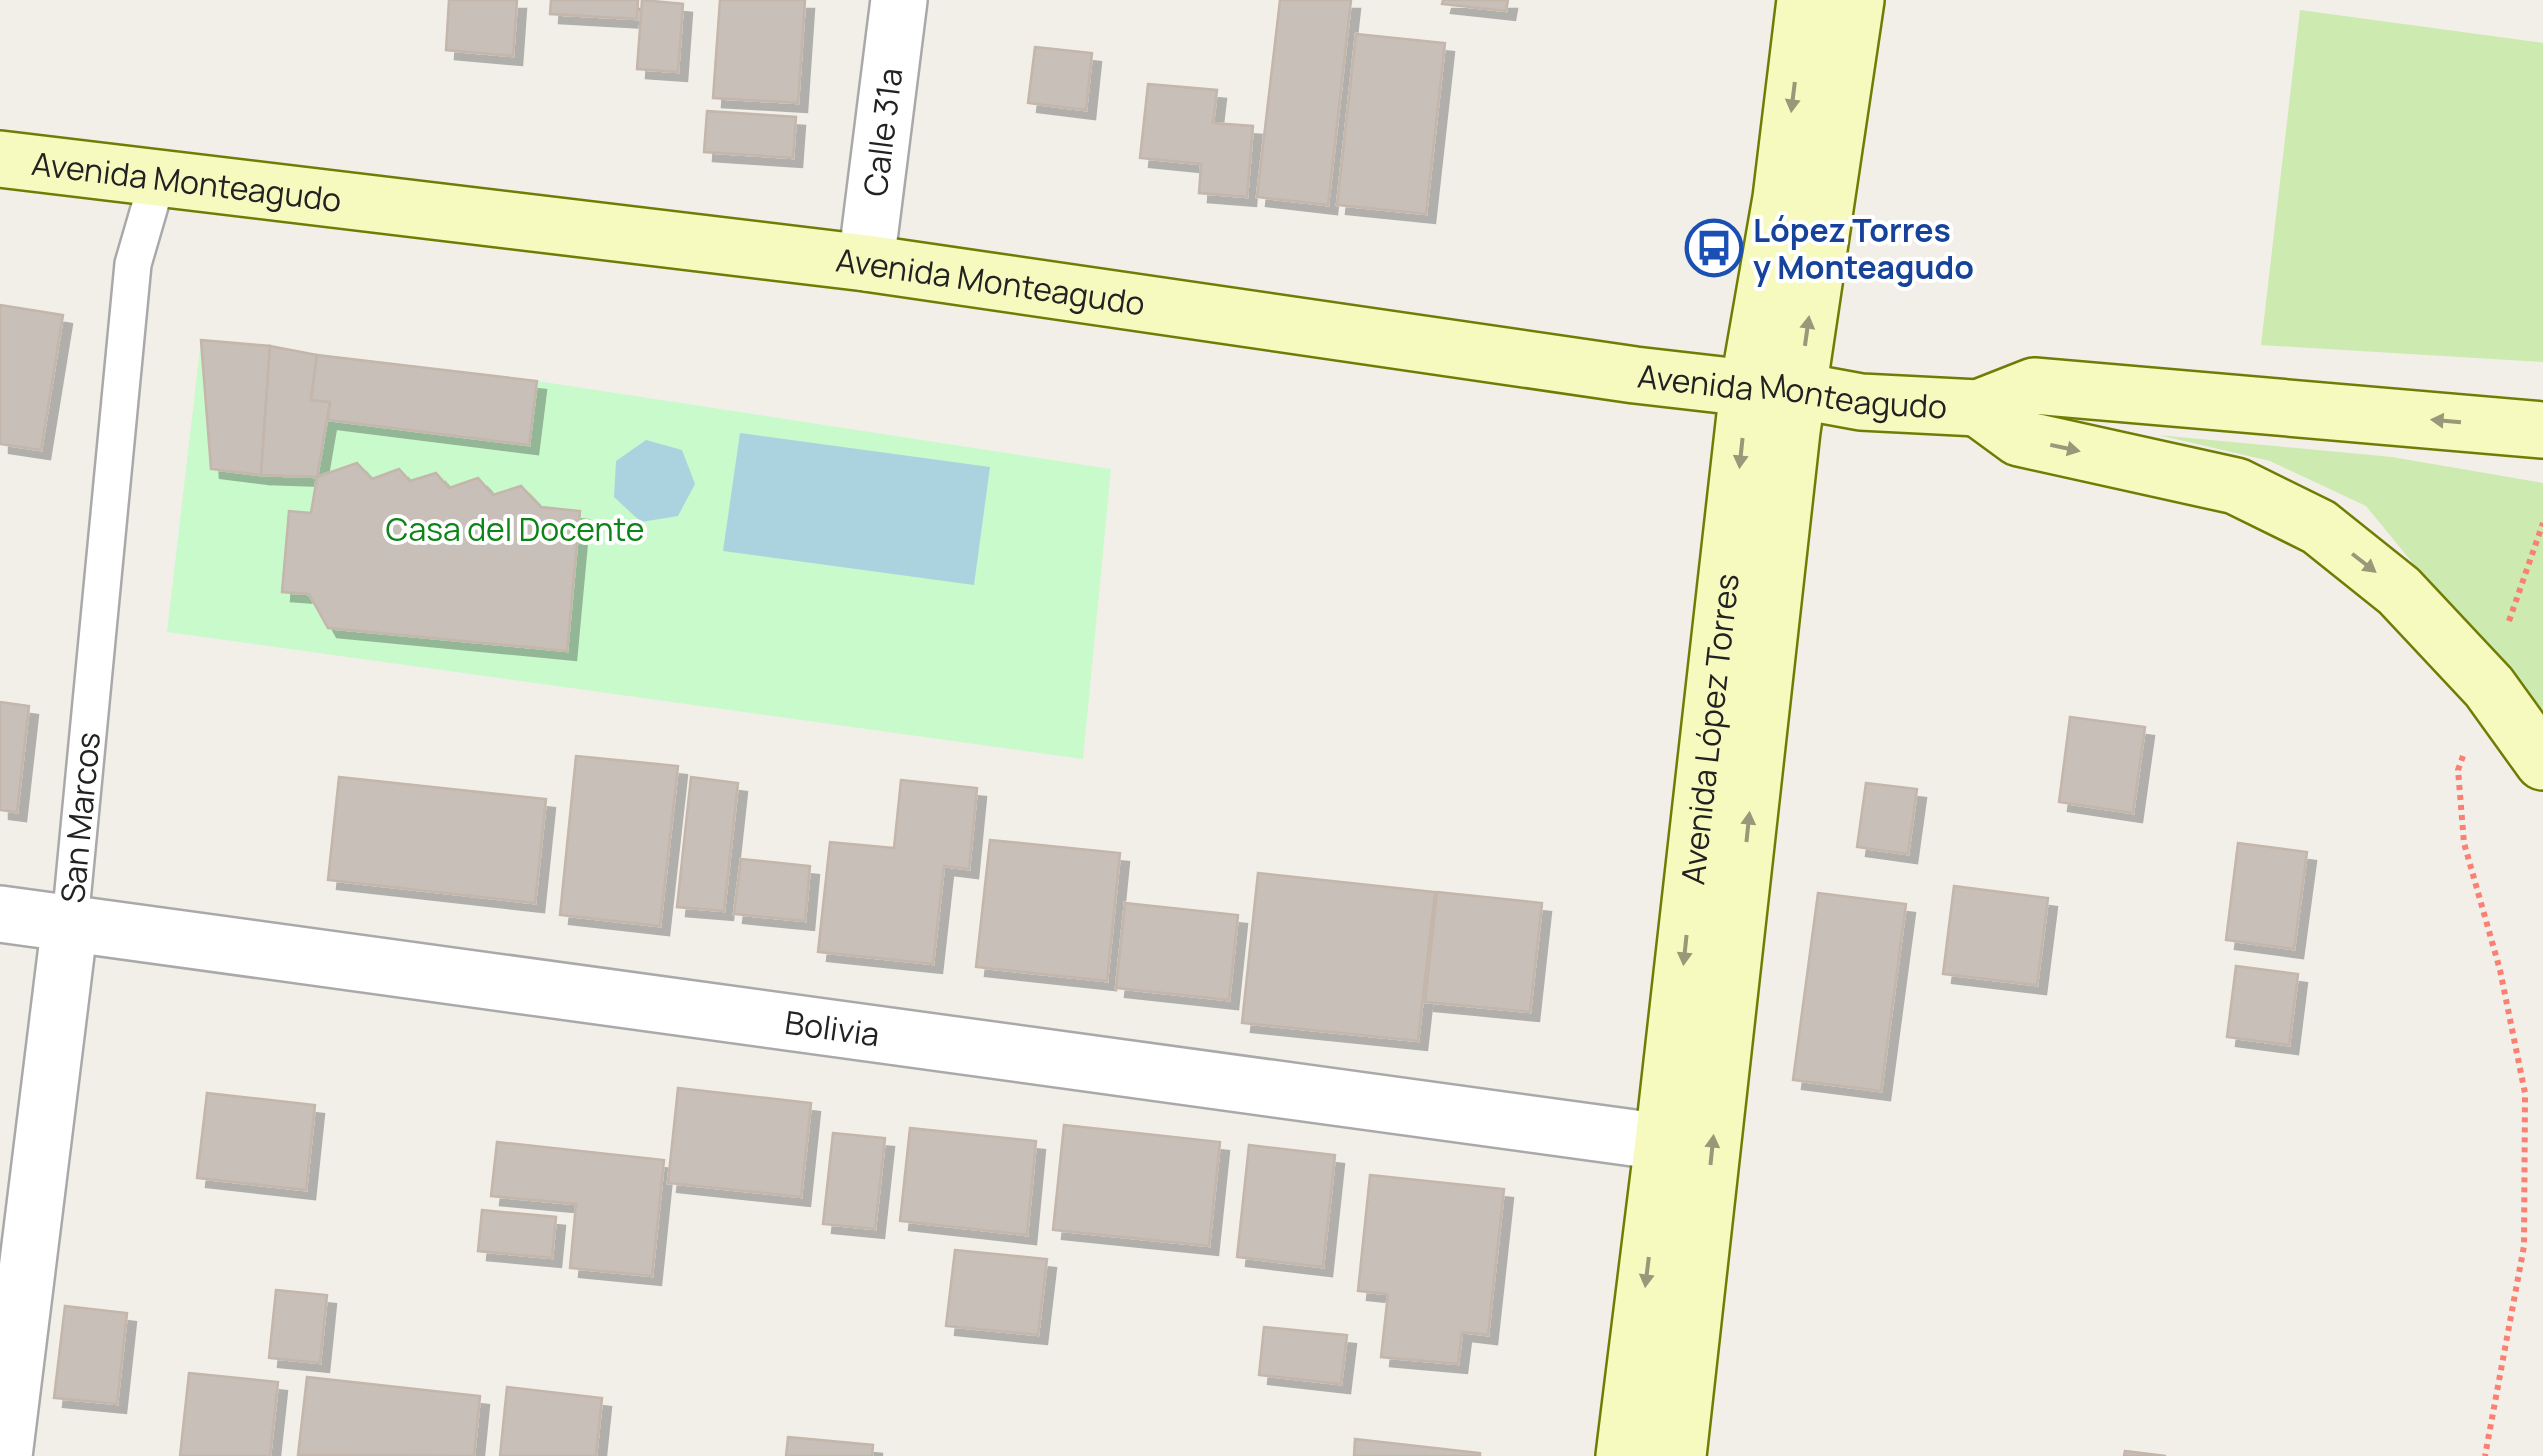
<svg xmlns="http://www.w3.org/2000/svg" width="2543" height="1456" viewBox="0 0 2543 1456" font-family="Manrope,sans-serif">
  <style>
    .grass { fill: #cdebb0 }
    .park { fill: #c8facc }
    .water { fill: #aad3df }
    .building { fill: #c7bfb8; stroke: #c4b6ab; stroke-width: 2.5; filter: url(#shadow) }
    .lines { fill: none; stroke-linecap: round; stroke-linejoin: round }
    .lane-casing { stroke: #a9a9a9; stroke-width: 40 }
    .street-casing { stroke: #a9a9a9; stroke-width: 60 }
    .secondary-casing { stroke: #707d05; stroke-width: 60 }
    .path { stroke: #fa8072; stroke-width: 6; stroke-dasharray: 5 5; stroke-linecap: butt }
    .lane { stroke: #fff; stroke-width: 35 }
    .street { stroke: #fff; stroke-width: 55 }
    .secondary { stroke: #f7fabf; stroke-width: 55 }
    .oneway { fill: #979978 }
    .labels { text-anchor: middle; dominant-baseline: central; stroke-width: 8; stroke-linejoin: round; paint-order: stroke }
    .street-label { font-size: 32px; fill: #222; stroke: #fff }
    .transit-label { font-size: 32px; font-weight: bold; fill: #164399; stroke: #fff; text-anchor: start }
    .park-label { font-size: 32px; fill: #0c8416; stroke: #fff }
  </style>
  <defs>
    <filter id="shadow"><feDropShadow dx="9" dy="9" stdDeviation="0" flood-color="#0004"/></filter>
  </defs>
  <rect width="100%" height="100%" fill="#f2efe9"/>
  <!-- grass -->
  <g class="grass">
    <polygon points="2300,10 2543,43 2543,362 2261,345"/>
    <polygon points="2158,435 2392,457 2543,483 2543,722 2366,506 2270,461"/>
  </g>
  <!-- park -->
  <polygon class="park" points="201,340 537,381 1111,469 1083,759 167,632"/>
  <!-- water -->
  <g class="water">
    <polygon points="740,433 990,467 974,585 723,551"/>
    <polygon points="646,440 682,450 695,484 678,516 641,522 614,497 616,461"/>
  </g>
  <!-- building -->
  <g class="building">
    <polygon points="449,0 517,0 513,56 446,50"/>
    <polygon points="551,0 638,0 637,19 550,14"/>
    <polygon points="642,0 683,4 678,72 637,69"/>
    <polygon points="720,0 805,0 798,103 713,98"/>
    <polygon points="1280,0 1351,0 1328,205 1257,197"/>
    <polygon points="1443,0 1508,0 1506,11 1442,4"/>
    <polygon points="1356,34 1445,43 1426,214 1337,205"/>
    <polygon points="1035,47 1092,53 1086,110 1028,103"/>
    <polygon points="1148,84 1217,90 1213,123 1253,126 1247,197 1199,193 1201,164 1140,158"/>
    <polygon points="707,111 796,117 793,158 704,152"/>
    <polygon points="0,305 63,315 41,450 0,444"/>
    <polygon points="201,340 270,346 261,475 211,469"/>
    <polygon points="270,346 317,355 311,400 330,402 317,477 261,475"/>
    <polygon points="317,355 537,381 529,445 328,420 330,402 311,400"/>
    <polygon points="357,463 372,479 399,469 410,481 436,473 449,488 478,478 493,495 521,486 541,507 580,511 567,651 328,628 309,594 282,592 289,511 311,513 317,477"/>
    <polygon points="0,702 29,706 17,812 0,810"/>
    <polygon points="2070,717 2145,727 2133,813 2059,802"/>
    <polygon points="576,756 678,766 660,926 560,915"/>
    <polygon points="339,777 546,799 535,903 328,880"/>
    <polygon points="691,777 738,783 724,911 677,907"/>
    <polygon points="901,780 977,788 969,869 944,866 933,964 818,952 830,842 894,848"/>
    <polygon points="1866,783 1917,789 1908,854 1857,847"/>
    <polygon points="990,840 1120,853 1107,981 976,967"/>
    <polygon points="2238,843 2307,852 2294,949 2226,940"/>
    <polygon points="741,859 810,866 805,921 734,914"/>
    <polygon points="1258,873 1435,892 1418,1041 1242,1023"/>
    <polygon points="1954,886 2048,898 2037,985 1943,974"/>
    <polygon points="1437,892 1542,903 1530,1012 1425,1002"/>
    <polygon points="1818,893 1906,904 1881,1091 1793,1080"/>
    <polygon points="1125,903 1238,915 1229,1000 1116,988"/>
    <polygon points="2236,966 2298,974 2289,1045 2227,1037"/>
    <polygon points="678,1088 811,1103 801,1197 668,1183"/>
    <polygon points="207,1093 315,1105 306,1190 197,1178"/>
    <polygon points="1064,1125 1220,1142 1209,1246 1053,1230"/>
    <polygon points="910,1128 1036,1141 1027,1235 900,1221"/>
    <polygon points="833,1133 885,1138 875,1229 823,1224"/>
    <polygon points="497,1142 664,1160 652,1276 570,1268 576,1204 491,1196"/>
    <polygon points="1249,1145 1335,1155 1323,1267 1237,1257"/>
    <polygon points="1370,1175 1504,1189 1488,1335 1462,1332 1458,1364 1381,1357 1388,1294 1358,1291"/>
    <polygon points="482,1210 556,1217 552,1258 478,1251"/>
    <polygon points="955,1250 1047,1259 1038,1335 946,1326"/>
    <polygon points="276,1290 327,1295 320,1363 269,1358"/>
    <polygon points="65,1306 127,1313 117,1404 54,1398"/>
    <polygon points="1264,1327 1347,1335 1341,1384 1259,1375"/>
    <polygon points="189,1373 278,1382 270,1456 180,1456"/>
    <polygon points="307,1377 480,1396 474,1456 298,1455"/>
    <polygon points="507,1387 602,1398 596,1456 500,1456"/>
    <polygon points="788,1437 873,1445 872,1456 786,1456"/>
    <polygon points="1355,1439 1480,1453 1480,1456 1354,1456"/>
    <polygon points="2125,1451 2166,1456 2124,1456"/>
  </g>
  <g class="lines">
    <!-- lane casing -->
    <g class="lane-casing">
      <g id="lane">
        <path id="s1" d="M70,922L133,264L158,178"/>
      </g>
    </g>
    <!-- street casing -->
    <g class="street-casing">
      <g id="street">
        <path id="s2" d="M866,263L899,0"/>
        <path id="s3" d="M0,914L1663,1142"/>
        <polyline points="4,1456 70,922"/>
      </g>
    </g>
    <!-- secondary casing -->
    <g class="secondary-casing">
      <g id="secondary">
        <path id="s4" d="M0,159L866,263L1635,375L1748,388L1774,386L1861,402L1978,408L2034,386L2543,430"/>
        <polyline points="1978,408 2019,438 2236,486 2319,527 2399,591 2489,687 2543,762"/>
        <path id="s5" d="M1624,1456L1663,1142L1748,388L1781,198L1805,0"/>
        <polyline points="1678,1456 1792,431 1856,0"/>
      </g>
    </g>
    <!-- path -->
    <g class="path">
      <polyline points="2509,621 2543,523"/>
      <polyline points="2463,756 2458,770 2464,843 2500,970 2525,1093 2524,1246 2485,1456"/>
    </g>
    <!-- lane -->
    <use href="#lane" class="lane"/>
    <!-- street -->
    <use href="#street" class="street"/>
    <!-- secondary -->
    <use href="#secondary" class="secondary"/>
  </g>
  <!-- one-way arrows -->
  <defs><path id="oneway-solid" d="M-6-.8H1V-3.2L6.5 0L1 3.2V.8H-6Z" transform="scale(2.5)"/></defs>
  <g class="oneway">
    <use href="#oneway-solid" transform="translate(1793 97) rotate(97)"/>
    <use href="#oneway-solid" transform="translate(1807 331) rotate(-82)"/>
    <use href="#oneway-solid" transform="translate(2446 421) rotate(-175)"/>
    <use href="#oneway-solid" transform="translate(2065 448) rotate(12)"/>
    <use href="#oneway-solid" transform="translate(1741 453) rotate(96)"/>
    <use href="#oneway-solid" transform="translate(2364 563) rotate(38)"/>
    <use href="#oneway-solid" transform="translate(1748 827) rotate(-84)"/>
    <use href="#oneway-solid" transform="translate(1685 950) rotate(96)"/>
    <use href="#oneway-solid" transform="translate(1712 1150) rotate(-84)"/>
    <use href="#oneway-solid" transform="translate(1647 1272) rotate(97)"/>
  </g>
  <!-- icons -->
  <defs>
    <g id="bus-ring" transform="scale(2.875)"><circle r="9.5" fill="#fff" stroke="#1a4fb4" stroke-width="1.5"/><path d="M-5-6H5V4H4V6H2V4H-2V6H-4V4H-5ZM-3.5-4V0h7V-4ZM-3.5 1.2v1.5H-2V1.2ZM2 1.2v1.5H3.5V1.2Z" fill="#1a4fb4"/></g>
  </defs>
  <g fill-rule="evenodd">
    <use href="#bus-ring" x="1714" y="248"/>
  </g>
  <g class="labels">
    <!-- street labels -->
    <g class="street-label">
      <text stroke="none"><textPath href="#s2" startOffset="132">Calle 31a</textPath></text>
      <text stroke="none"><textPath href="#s4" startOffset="188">Avenida Monteagudo</textPath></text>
      <text stroke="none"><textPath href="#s4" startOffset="998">Avenida Monteagudo</textPath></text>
      <text stroke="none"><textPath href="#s4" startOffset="1808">Avenida Monteagudo</textPath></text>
      <text stroke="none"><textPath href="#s5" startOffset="732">Avenida López Torres</textPath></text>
      <text stroke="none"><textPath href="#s1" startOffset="105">San Marcos</textPath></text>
      <text stroke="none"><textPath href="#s3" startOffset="840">Bolivia</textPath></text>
    </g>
    <!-- transit labels -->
    <g class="transit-label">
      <text x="1753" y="230">López Torres<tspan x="1753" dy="37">y Monteagudo</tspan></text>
    </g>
    <!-- park labels -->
    <g class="park-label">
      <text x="515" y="529">Casa del Docente</text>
    </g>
  </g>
</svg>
